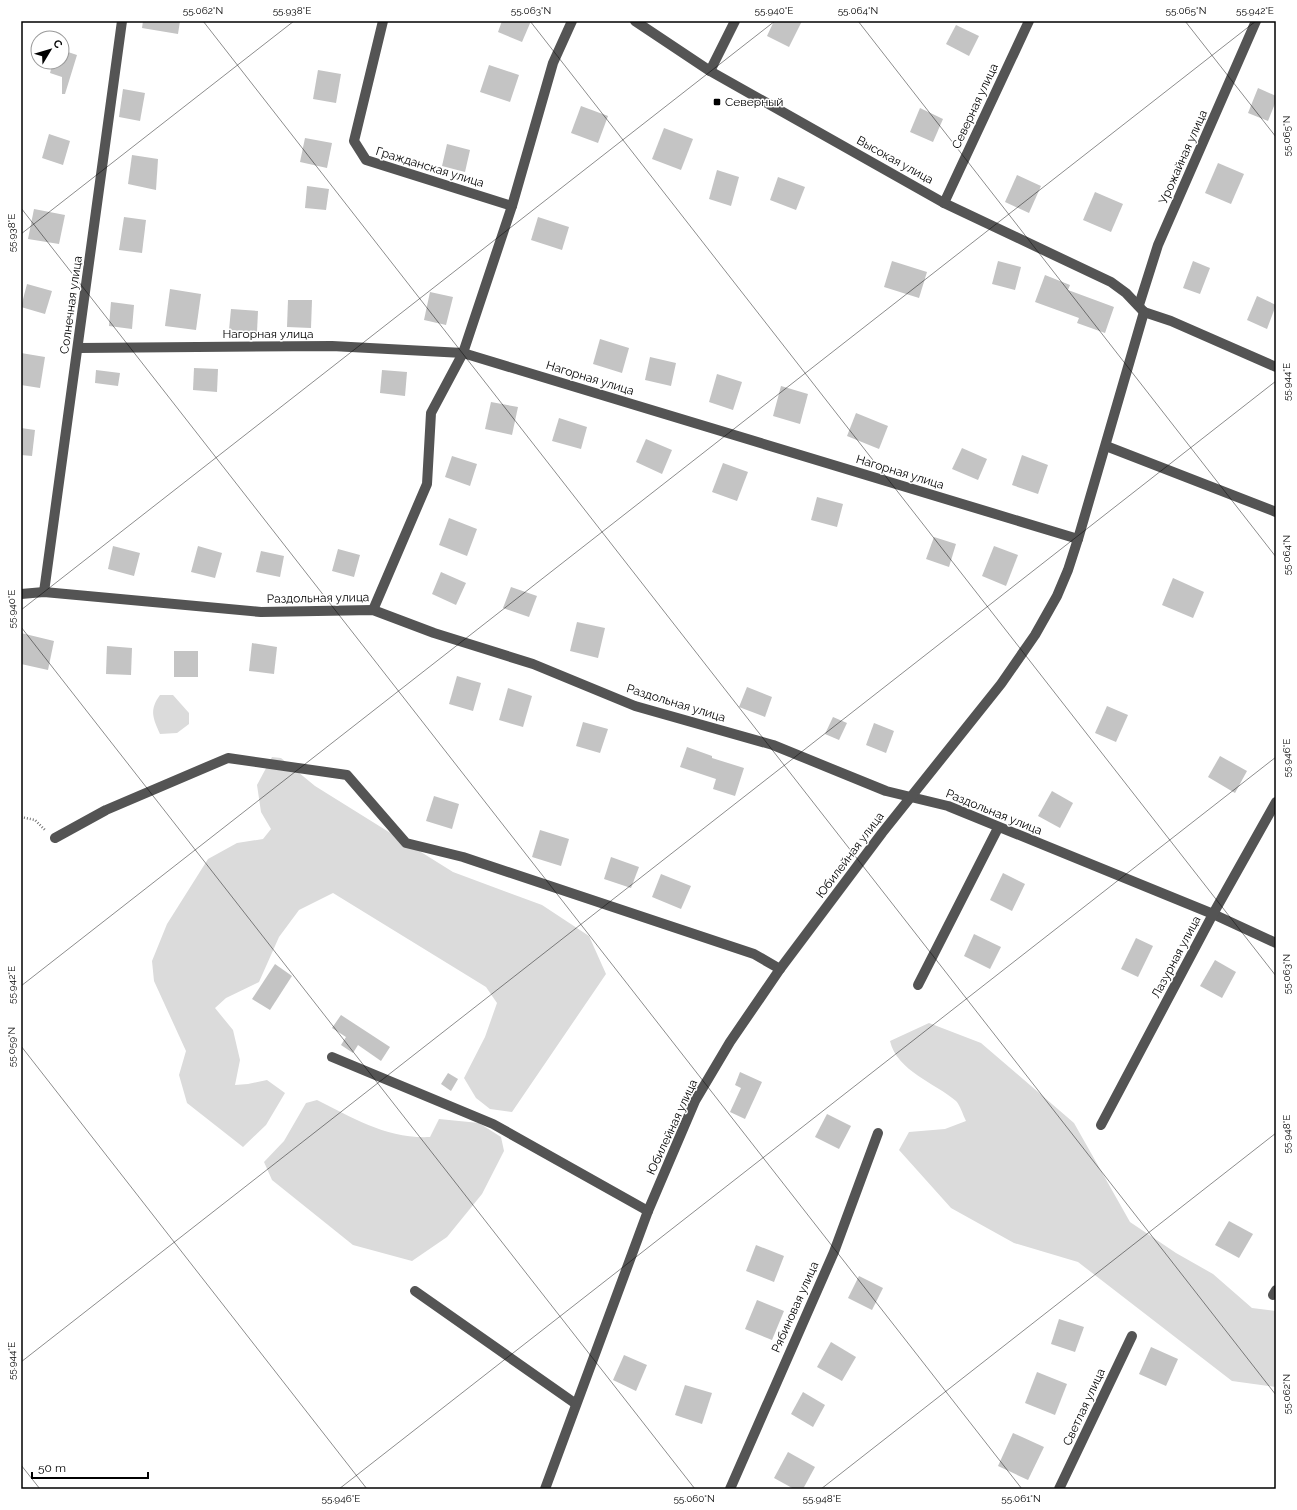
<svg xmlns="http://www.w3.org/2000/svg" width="1297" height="1510" viewBox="0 0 1297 1510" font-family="Raleway,sans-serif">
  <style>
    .green { fill: #dbdbdb }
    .building { fill: #c4c4c4 }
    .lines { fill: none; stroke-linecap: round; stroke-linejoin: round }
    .path { stroke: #767676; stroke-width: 2.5; stroke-dasharray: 1 2; stroke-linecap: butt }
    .minor { stroke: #545454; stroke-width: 10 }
    .ticks { fill: none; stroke: #000; stroke-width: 1; stroke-opacity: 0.45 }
    .poi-dot { fill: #000; stroke: #fff; stroke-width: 1.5 }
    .labels { text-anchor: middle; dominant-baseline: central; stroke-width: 3; stroke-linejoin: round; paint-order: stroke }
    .poi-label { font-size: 12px; fill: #000; stroke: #fff; text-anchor: start }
    .street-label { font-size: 12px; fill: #000; stroke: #fff }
    .neatline { fill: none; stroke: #000; stroke-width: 1.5 }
    .ticks-label { font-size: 10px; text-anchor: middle; fill: #000 }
  </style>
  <rect width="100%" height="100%" fill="#fff"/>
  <!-- green -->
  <g class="green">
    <path d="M160,695H173L189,713V724L177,733L160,734C153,718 149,710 160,695Z"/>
    <polygon points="272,757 281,758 315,786 453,872 542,905 589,936 606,974 512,1112 490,1109 476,1098 464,1078 485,1037 497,1003 486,987 333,893 299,910 279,937 259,982 226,998 215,1008 233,1030 240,1060 235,1085 248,1084 267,1080 285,1093 266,1125 243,1147 187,1103 179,1075 186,1051 154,981 152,961 167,924 208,859 237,843 263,839 271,829 261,812 257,785"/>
    <path d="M929,1023L981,1043L1074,1123L1130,1222L1176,1253L1213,1274L1252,1308L1276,1311V1387L1232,1381L1078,1262L1014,1243L951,1208L899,1150L909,1132L945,1129L966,1121C963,1115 960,1105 956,1101C935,1083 897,1071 890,1041Z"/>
    <path d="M317,1100C353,1118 387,1139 430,1137L439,1119L479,1123L501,1137L504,1151L482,1194L447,1237L412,1261L353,1245L272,1180L264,1162L284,1141L306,1103Z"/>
  </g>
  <!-- building -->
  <g class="building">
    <polygon points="143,21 180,21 178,34 142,28"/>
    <polygon points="502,21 531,21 522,42 498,32"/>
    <polygon points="774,21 802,21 789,47 767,36"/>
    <polygon points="956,25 979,36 969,56 946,44"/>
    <polygon points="62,50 77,55 65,94 62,94 62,77 50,73 53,62 62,62"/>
    <polygon points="489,65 519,75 510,102 480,92"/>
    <polygon points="318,70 341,74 336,103 313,99"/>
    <polygon points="1258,88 1276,96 1276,101 1268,121 1248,113"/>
    <polygon points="123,89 145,93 140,121 119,117"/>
    <polygon points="581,106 608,116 598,143 571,133"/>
    <polygon points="920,108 943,119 933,142 910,132"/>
    <polygon points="664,128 693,139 681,170 652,159"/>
    <polygon points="49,134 70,141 63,165 42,158"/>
    <polygon points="305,138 332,143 327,168 300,162"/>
    <polygon points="447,144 470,150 465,172 442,166"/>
    <polygon points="132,155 158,159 156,190 128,184"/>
    <polygon points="1218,163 1244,174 1231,204 1205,193"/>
    <polygon points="717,170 739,177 731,206 709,199"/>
    <polygon points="1017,175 1041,186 1029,213 1005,202"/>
    <polygon points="778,177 805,187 796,210 770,200"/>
    <polygon points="307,186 329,189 326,210 305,208"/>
    <polygon points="1095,192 1123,204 1111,232 1083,220"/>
    <polygon points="34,209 65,215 59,244 28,239"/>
    <polygon points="124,217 146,220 142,253 119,250"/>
    <polygon points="538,217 569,227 562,250 531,240"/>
    <polygon points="892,261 927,272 919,298 884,287"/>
    <polygon points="998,261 1021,267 1015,290 992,284"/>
    <polygon points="1193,261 1210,268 1200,294 1183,288"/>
    <polygon points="1045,275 1070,285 1068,290 1114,307 1105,333 1077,323 1079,318 1035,302"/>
    <polygon points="27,284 52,291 45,314 21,307"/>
    <polygon points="170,289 201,294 196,330 165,326"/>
    <polygon points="430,292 453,297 446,325 424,320"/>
    <polygon points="1257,296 1276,305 1267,329 1247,320"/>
    <polygon points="288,300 312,300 311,328 287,327"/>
    <polygon points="111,302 134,305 132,329 109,326"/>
    <polygon points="231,309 258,311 257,332 229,330"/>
    <polygon points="600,339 629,348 622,373 593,364"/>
    <polygon points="21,353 45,357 40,388 21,385"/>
    <polygon points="650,357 676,363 671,386 645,380"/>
    <polygon points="194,368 218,369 217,392 193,390"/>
    <polygon points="96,370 120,373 118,386 95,383"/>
    <polygon points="382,370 407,372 405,396 380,393"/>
    <polygon points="717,374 742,382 733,410 709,402"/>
    <polygon points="781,386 808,394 800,424 773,416"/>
    <polygon points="491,402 518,407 512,435 485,429"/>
    <polygon points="856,413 888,426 879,449 847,436"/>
    <polygon points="559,418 587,427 581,449 552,441"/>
    <polygon points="21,428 35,430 32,456 21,455"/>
    <polygon points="646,439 672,450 662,474 636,462"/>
    <polygon points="962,448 987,459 978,480 952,469"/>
    <polygon points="1022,455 1048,465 1038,494 1012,485"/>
    <polygon points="452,456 477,464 470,486 445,477"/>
    <polygon points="723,463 748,472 737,501 712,492"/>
    <polygon points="817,497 843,504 837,527 811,520"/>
    <polygon points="449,518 477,529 467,556 439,545"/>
    <polygon points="934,537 956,544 949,567 926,559"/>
    <polygon points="113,546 140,553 134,576 108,569"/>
    <polygon points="198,546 222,553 215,578 191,572"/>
    <polygon points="994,546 1018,555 1006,586 982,576"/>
    <polygon points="338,549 360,555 354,577 332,571"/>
    <polygon points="261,551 284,556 280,577 256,572"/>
    <polygon points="441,572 466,583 456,605 432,594"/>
    <polygon points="1173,578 1204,592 1193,618 1162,605"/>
    <polygon points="511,587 537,596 529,617 503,608"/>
    <polygon points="577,622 605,628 598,658 570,651"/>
    <polygon points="21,633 54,641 48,670 21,664"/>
    <polygon points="252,643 277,647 274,674 249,671"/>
    <polygon points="107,646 132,648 131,675 106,674"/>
    <rect x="174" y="651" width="24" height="26"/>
    <polygon points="457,676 481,683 473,711 449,704"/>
    <polygon points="747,687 772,697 765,717 739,707"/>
    <polygon points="508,688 532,696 523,727 499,720"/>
    <polygon points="1107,706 1128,715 1116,742 1095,733"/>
    <polygon points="833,717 847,723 839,740 825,734"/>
    <polygon points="583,722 608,729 600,753 576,746"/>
    <polygon points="874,723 894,731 886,753 866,745"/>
    <polygon points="687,747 712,756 712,758 744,768 735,796 713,789 716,779 680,767"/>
    <polygon points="1220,756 1247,771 1235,793 1208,777"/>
    <polygon points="1052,791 1073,803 1060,828 1038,816"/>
    <polygon points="434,796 459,804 452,829 426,821"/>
    <polygon points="540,830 569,839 561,866 532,857"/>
    <polygon points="611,857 639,867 631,888 604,879"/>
    <polygon points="1003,873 1025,884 1012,911 990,900"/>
    <polygon points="661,874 691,886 681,909 652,897"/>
    <polygon points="974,934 1001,947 990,969 964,956"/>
    <polygon points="1136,938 1153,946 1138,977 1121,969"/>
    <polygon points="1215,960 1236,972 1222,998 1200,986"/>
    <polygon points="275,964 292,976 270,1010 252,999"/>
    <polygon points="341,1015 390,1047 381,1061 358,1045 353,1053 341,1045 346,1037 332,1028"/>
    <polygon points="740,1072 762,1082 745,1119 730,1112 741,1088 735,1085"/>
    <polygon points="448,1073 458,1079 451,1091 441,1084"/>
    <polygon points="827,1114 851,1126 839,1149 815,1137"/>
    <polygon points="1229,1221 1253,1234 1239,1258 1215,1245"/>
    <polygon points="756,1245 784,1256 774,1282 746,1271"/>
    <polygon points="859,1276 883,1288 872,1310 848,1298"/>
    <polygon points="757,1300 784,1311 772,1340 745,1329"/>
    <polygon points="1059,1319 1084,1327 1075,1352 1051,1344"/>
    <polygon points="831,1342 856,1357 842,1381 817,1367"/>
    <polygon points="1151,1347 1178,1359 1166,1386 1139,1374"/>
    <polygon points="624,1355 647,1365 636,1391 613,1380"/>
    <polygon points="1037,1372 1067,1384 1055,1415 1025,1403"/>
    <polygon points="685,1385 712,1393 702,1424 675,1415"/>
    <polygon points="803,1392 825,1405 813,1427 791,1414"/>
    <polygon points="1013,1433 1044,1447 1028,1480 998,1466"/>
    <polygon points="788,1452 815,1467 803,1489 794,1489 774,1478"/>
  </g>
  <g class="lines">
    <!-- path -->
    <polyline class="path" points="21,817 35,820 46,831"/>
    <!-- minor -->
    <g class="minor">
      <polyline points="383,21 354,141 366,160 512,206"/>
      <polyline points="635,21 710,71 944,203 1111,282 1126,293 1144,312"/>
      <polyline points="710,71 735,21"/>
      <polyline points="944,203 1029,21"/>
      <polyline points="1139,305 1158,245 1256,21"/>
      <polyline points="1144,312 1171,321 1276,367"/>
      <polyline points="79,348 332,346 463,353 1078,539"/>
      <polyline points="1106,446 1276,512"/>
      <polyline points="44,592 122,21"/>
      <polyline points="21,594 44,592 261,612 373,610 434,633 533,664 635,706 773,745 886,791 948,806 1213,914 1276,943"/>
      <polyline points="373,610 427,484 431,413 463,353 512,206 553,63 572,21"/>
      <polyline points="55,838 106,810 228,758 347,775 406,843 463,857 754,954 780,969"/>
      <polyline points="918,985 998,828"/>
      <polyline points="332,1057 493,1124 648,1211"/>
      <polyline points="1101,1125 1213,914 1276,802"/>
      <polyline points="415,1291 576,1404"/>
      <polyline points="1273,1295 1276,1290"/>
      <polyline points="545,1489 648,1211 695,1101 730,1042 780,969 882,833 1001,684 1035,635 1057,596 1068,570 1078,539 1144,312"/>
      <polyline points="730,1489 834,1252 878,1133"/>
      <polyline points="1059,1489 1132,1336"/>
    </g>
  </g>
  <!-- ticks -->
  <path class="ticks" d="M203,21L1276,1395M530,21L1276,976M858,21L1276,557M1185,21L1276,137M21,208L1022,1489M21,234L294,21M21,610L775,21M21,627L695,1489M21,986L1256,21M21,1046L367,1489M21,1362L1276,381M21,1465L40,1489M339,1489L1276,757M821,1489L1276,1133"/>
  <!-- markers -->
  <rect class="poi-dot" x="713" y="98" width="8" height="8" rx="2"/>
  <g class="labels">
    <!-- poi labels -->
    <g class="poi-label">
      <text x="725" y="102">Северный</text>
    </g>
    <!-- street labels -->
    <g class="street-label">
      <text transform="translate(975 106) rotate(-65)">Северная улица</text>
      <text transform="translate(1183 157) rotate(-66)">Урожайная улица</text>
      <text transform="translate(895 160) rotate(29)">Высокая улица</text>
      <text transform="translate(430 167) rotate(17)">Гражданская улица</text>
      <text transform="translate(71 305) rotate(-82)">Солнечная улица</text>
      <text x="268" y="334">Нагорная улица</text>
      <text transform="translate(590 378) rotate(17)">Нагорная улица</text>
      <text transform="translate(900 472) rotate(17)">Нагорная улица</text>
      <text transform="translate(318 598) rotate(-1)">Раздольная улица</text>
      <text transform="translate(676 703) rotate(17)">Раздольная улица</text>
      <text transform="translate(994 812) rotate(22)">Раздольная улица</text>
      <text transform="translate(850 855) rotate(-53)">Юбилейная улица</text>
      <text transform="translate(1176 957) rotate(-62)">Лазурная улица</text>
      <text transform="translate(672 1127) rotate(-65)">Юбилейная улица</text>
      <text transform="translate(795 1307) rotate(-66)">Рябиновая улица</text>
      <text transform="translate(1084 1407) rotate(-65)">Светлая улица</text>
    </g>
  </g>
  <!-- border -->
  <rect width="1297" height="1510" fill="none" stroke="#ffffff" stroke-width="44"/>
  <!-- north arrow -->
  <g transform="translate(50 50) rotate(52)"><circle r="19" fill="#ffffff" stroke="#999999"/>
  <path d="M0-3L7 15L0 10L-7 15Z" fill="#000000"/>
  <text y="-6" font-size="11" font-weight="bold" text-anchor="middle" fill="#000000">С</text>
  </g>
  <!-- scale -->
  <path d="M32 1472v6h116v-6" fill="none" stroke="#000000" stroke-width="2"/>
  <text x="38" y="1472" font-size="12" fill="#000000" stroke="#ffffff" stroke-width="3" paint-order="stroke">50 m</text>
  <rect x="22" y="22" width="1253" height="1466" class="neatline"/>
  <g class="ticks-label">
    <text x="203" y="14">55.062°N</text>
    <text x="292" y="14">55.938°E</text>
    <text x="531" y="14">55.063°N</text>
    <text x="774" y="14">55.940°E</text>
    <text x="858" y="14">55.064°N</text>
    <text x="1186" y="14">55.065°N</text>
    <text x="1255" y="14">55.942°E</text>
    <text transform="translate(1286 136) rotate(-90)" y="4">55.065°N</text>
    <text transform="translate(11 233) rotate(-90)" y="4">55.938°E</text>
    <text transform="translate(1286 382) rotate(-90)" y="4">55.944°E</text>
    <text transform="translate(1286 555) rotate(-90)" y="4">55.064°N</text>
    <text transform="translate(11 609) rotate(-90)" y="4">55.940°E</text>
    <text transform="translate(1286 758) rotate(-90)" y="4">55.946°E</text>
    <text transform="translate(1286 974) rotate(-90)" y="4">55.063°N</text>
    <text transform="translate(11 985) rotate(-90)" y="4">55.942°E</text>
    <text transform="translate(11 1047) rotate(-90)" y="4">55.059°N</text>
    <text transform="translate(1286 1134) rotate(-90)" y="4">55.948°E</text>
    <text transform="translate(11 1361) rotate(-90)" y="4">55.944°E</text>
    <text transform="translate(1286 1394) rotate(-90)" y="4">55.062°N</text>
    <text x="341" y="1502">55.946°E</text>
    <text x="694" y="1502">55.060°N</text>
    <text x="822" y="1502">55.948°E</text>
    <text x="1021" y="1502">55.061°N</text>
  </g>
</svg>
